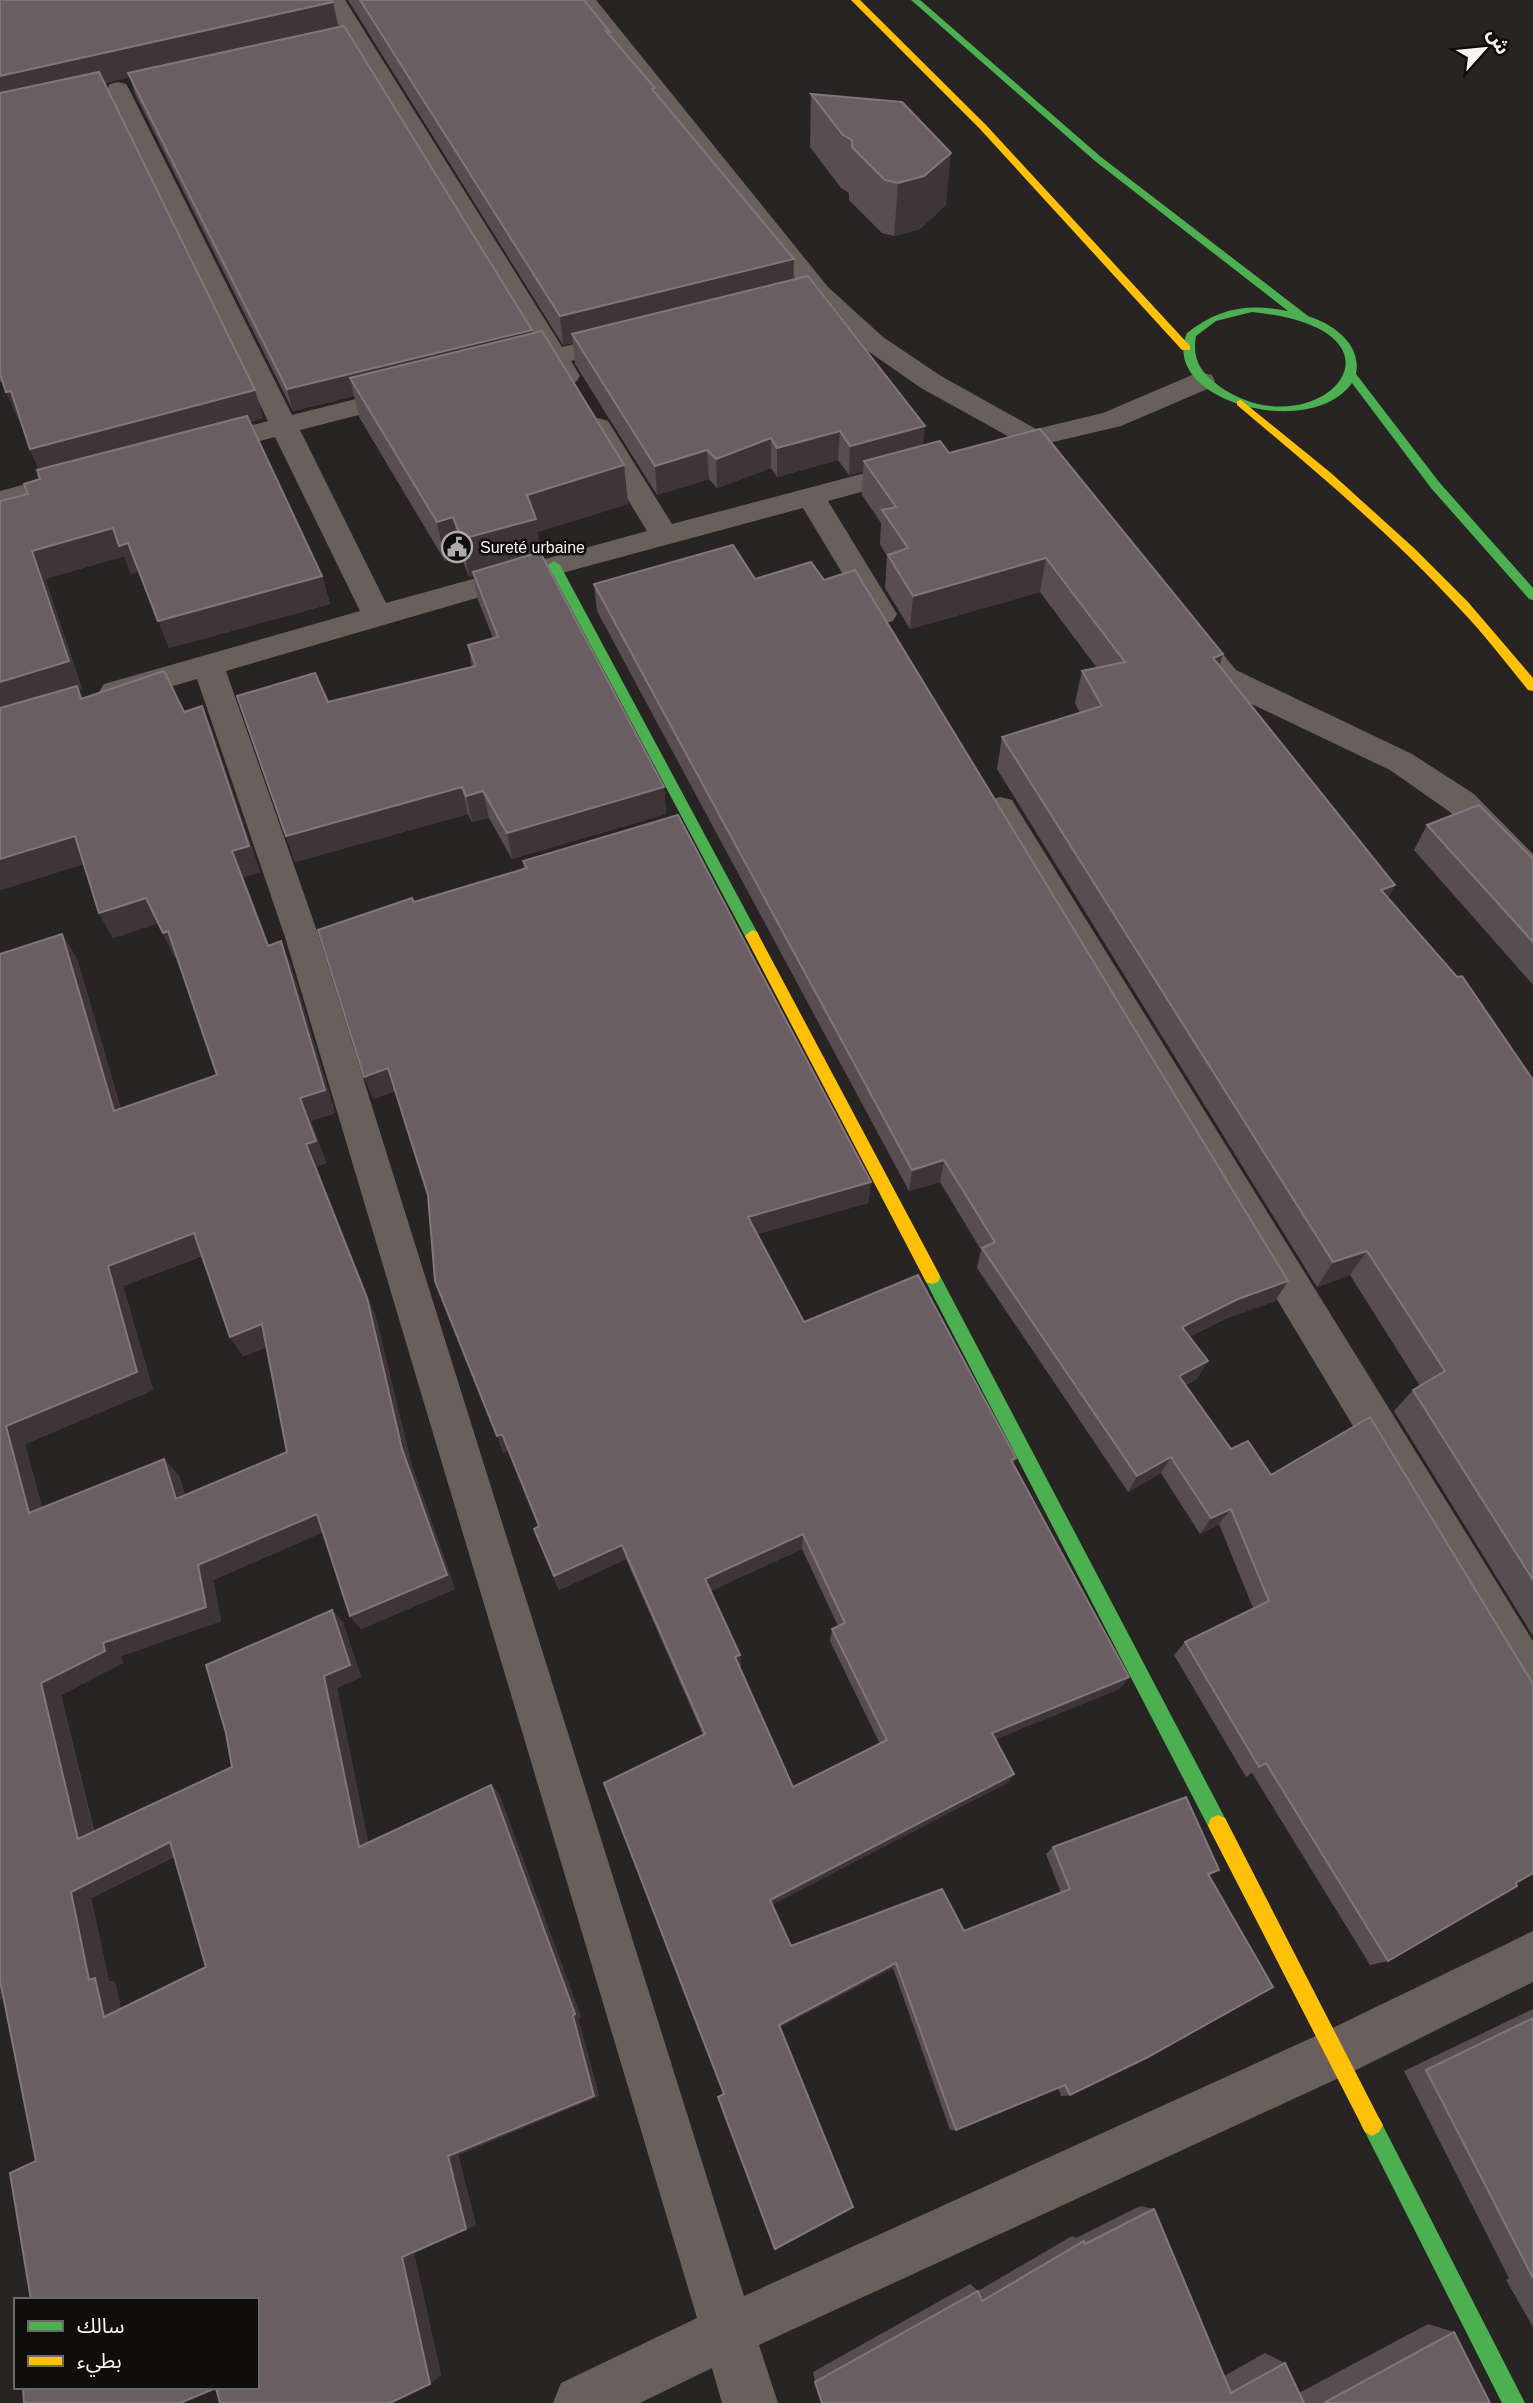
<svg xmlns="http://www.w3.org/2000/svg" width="1533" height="2403" viewBox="0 0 1533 2403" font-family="Arial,'Noto Sans Arabic',sans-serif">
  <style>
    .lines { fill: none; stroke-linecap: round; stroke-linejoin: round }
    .street { fill: #69605c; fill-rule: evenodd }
    .fast { fill: #4caf50; fill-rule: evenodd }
    .slow { fill: #ffc107; fill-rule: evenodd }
    .wall { fill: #5a4d52; fill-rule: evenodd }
    .shaded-wall { fill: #3f3538 }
    .building { fill: #6b5e63; stroke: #81767a; stroke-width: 2; fill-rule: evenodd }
    .labels { text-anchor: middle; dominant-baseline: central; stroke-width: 5; stroke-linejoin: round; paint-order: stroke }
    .far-poi-label { font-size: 16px; fill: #f9f3f3; stroke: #100d0d; text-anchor: start }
  </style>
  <rect width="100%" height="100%" fill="#282424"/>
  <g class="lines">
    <!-- street -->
    <g class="street">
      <polygon points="323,0 345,0 562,347 625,332 634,334 638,340 634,346 571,361 580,376 576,382 567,384 558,382 548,367 507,377 498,375 494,369 498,363 539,353"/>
      <polygon points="574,0 596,0 828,287 883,337 941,376 1036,429 1103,413 1192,375 1202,373 1212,375 1215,381 1212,387 1121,426 1032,447 1022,444 921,388 865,349 810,297"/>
      <polygon points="118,82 126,84 129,89 292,415 408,386 418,388 422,394 418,400 300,430 386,603 647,531 584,427 588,421 598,418 608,421 672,524 914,460 924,463 928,469 924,475 828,501 897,614 893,621 882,624 871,621 803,508 562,573 226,671 319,937 744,2296 1318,2035 1533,1931 1533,1982 1354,2071 759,2345 778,2403 722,2403 712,2368 640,2403 553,2403 561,2383 697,2318 285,937 197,679 115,703 104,700 99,692 104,684 360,611 275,437 205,455 195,452 191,446 195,440 268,421 107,89 110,84"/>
      <polygon points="79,470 89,473 93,479 89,485 0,509 0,491"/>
      <polygon points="1197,632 1208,636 1236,670 1412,754 1474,794 1533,854 1533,888 1521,884 1450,812 1390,770 1214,686 1182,643 1186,636"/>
      <polygon points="1000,797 1012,800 1533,1641 1533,1706 1517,1699 988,818 984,809 988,800"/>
    </g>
    <!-- fast -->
    <g class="fast">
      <path d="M911,0H920L1101,157L1308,316C1333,324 1362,344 1356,374L1439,482L1533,588V600L1529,599L1431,488L1352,383C1310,442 1158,400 1187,333C1219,308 1248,303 1288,311L1095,161ZM1252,312C1430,330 1317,455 1219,386C1200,372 1192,359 1196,336L1216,321Z"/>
      <polygon points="554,561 560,565 757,932 759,936 757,940 747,940 548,565"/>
      <polygon points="932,1270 938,1272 1225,1818 1228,1825 1225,1832 1218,1835 1211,1832 926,1282 924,1277 926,1272"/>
      <polygon points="1372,2114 1379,2118 1525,2403 1502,2403 1365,2132 1361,2125 1365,2118"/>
    </g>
    <!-- slow -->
    <g class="slow">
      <polygon points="851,0 860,0 986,125 1190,346 1190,350 1182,350 980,129"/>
      <path d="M1241,400L1331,473L1415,549L1468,602L1533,678V691L1528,690C1506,663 1484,634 1459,608C1391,534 1314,470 1237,405V401Z"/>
      <polygon points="752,930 757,932 938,1272 940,1277 938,1282 932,1284 926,1282 745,936"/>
      <polygon points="1218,1815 1225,1818 1379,2118 1383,2125 1379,2132 1372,2136 1365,2132 1211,1832 1208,1825 1211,1818"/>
    </g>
  </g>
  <!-- wall -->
  <g class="wall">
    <path d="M0,0H332L333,2L338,27L344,26L532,330V333L542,331L624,465L628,504L537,532L541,553L664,787L666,814L512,859L489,818L472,822L468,814L295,862L237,696L315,673L328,702L472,667L468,645L493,638L478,600L473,576L469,577L461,556L445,561L359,417L354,396L293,411L135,94L130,77L105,83L255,390L263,418L250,422L322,576L330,604L169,648L139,571L131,574L124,556L45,579L82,689L79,690L83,699L164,671L184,712L202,706L213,733L260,872L243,877L269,945L281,941L291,966L335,1113L311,1121L326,1163L316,1166L376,1318L412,1466L455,1589L361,1629L350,1616L323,1532L213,1580L221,1621L121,1656L123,1663L61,1695L94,1831L232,1767L226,1733L206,1665L332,1610L343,1623L361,1677L337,1688L368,1843L491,1785L499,1794L581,2017L578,2018L599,2096L458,2155L476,2225L414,2253L441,2375L430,2384L390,2403H220L216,2388L180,2403H24L23,2387H257V2300H31L10,2173L36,2161L3,1998L0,2000V954L62,934L77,959L121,1109L217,1075L177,957L175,958L158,923L113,938L99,913L84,864L0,890V501L28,494L24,484L40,479L37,470H39L30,449L20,421H19L2,381L0,382ZM202,1256L230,1337L243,1356L267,1347L287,1452L185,1495L179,1476L164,1459L42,1508L25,1444L153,1390L123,1286ZM174,1857L206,1967L121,2009L115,1982L109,1981L91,1898Z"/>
    <polygon points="348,0 584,0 610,32 611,36 655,88 655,92 794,259 793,279 923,445 949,453 1219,666 1388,898 1533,1080 1533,1636 1394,1411 1413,1390 1420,1386 1350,1275 1317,1287 997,769 1002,737 1080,713 1075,703 1082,671 1097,668 1040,592 910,629 885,588 887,556 880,544 881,523 862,495 863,471 849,475 838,460 777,477 771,468 717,488 709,479 657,495 575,364 573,343 563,345"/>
    <polygon points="811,94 946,205 920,229 894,236 882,233 849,200 849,193 841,188 810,147"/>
    <polygon points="755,579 1288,1281 1275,1301 1227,1318 1189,1337 1197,1379 1186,1385 1516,1883 1388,1961 1370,1965 1252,1773 1246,1777 1174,1655 1185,1642 1253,1608 1219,1524 1200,1534 1161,1473 1128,1492 977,1268 981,1250 940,1182 909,1191 597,611 594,584"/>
    <polygon points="1427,825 1533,859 1533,985 1414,850"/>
    <path d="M523,861L871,1182L868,1203L757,1234L804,1322L1016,1458L1013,1464L1129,1677L1119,1689L996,1739L1014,1774L1007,1783L772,1904L791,1946L964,1931L1061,1893L1046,1854L1053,1847L1219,1870L1209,1876L1070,2095L1061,2096L1058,2088L956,2130H950L893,1968L780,2027L724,2094L703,1735L626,1559L559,1590L534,1529L539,1526L509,1450L503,1453L428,1195L395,1091L373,1099L414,902L524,869ZM802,1549L838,1626L832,1629L830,1641L880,1744L793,1787L739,1667H741L740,1655L710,1591Z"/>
    <polygon points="1533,2009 1533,2327 1506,2280 1509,2278 1404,2071"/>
    <polygon points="1140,2206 1154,2209 1224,2376 1265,2353 1285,2363 1299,2393 1428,2324 1454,2332 1490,2403 822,2403 815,2382 813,2372 970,2284 978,2291 1072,2236 1076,2238"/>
  </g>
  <!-- shaded-wall -->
  <g class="shaded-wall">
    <polygon points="333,2 339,30 128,73 130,77 0,106 0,76"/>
    <polygon points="951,153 946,205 920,229 894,236 898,183"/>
    <polygon points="794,259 793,288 572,334 573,343 563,345 560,316"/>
    <polygon points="532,330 535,351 350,378 354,396 293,411 287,389"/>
    <polygon points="255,390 263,418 42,477 30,449"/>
    <polygon points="11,391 23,420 19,421 6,392"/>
    <polygon points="925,426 922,456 864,461 863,471 849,475 850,446"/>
    <polygon points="840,431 838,460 777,477 777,448"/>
    <polygon points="771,438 771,468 717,488 716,459"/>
    <polygon points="707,450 709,479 657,495 655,466"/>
    <polygon points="624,465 628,504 537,532 541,557 473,572 473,576 469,577 462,539 527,495"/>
    <polygon points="453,517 461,556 445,561 437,522"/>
    <polygon points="113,528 128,543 139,571 131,574 124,556 45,579 82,689 79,690 90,713 0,714 0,682 32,551"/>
    <polygon points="1046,558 1040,592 910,629 913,596"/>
    <polygon points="322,576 330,604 169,648 158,621"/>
    <polygon points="1223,654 1213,687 1213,658"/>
    <polygon points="202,706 213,733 260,872 243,877 278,970 268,946 232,851"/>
    <polygon points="462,787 468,814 295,862 286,836"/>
    <polygon points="664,787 666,814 512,859 507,833"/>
    <polygon points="483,791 489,818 472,822 466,796"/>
    <polygon points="75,836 90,862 0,890 0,859"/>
    <polygon points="1395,885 1379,916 1381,890"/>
    <polygon points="146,898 159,923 113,938 99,913"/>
    <polygon points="168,931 181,956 175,958 163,933"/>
    <polygon points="62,934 77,959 128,1134 114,1111"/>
    <polygon points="281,941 291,966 335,1113 311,1121 326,1163 316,1166 376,1318 412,1466 455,1589 361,1629 350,1616 402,1449 306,1144"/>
    <polygon points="388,1068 396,1090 373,1099 364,1077"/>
    <polygon points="944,1160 940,1182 909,1191 912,1170"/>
    <polygon points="871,1182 868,1203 748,1237 748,1217"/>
    <polygon points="194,1233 208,1253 123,1286 153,1390 25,1444 48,1528 29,1513 6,1426 108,1266"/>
    <polygon points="1367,1251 1350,1275 1317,1287 1333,1262"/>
    <polygon points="1288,1281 1275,1301 1227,1318 1171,1346 1182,1327 1238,1299"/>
    <polygon points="262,1324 274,1344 243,1356 230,1337"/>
    <polygon points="1208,1361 1197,1379 1169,1394 1179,1376"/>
    <polygon points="502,1434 509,1450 503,1453 497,1436"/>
    <polygon points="1171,1457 1161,1473 1128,1492 1137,1476"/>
    <polygon points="164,1459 179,1476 191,1515 176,1499"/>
    <polygon points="1231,1509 1219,1524 1200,1534 1211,1518"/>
    <polygon points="317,1514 329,1530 213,1580 221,1621 121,1656 123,1663 61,1695 97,1847 78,1839 41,1683 103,1643 198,1565"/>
    <polygon points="803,1534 802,1549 707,1593 705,1579"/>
    <polygon points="622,1545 626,1559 559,1590 554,1576"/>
    <polygon points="332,1610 343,1623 361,1677 337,1688 371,1855 359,1847 324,1676"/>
    <polygon points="740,1655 741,1667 736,1669 735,1657"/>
    <polygon points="1129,1677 1119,1689 986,1743 992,1733"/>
    <polygon points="1014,1774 1007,1783 770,1906 770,1900"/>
    <polygon points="491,1785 499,1794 581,2017 578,2018 599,2096 458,2155 476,2225 414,2253 441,2375 430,2384 402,2257 448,2156 573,2016"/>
    <polygon points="170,1842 187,1850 91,1898 109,1981 115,1982 124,2020 104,2017 89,1980 71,1892"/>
    <polygon points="896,1963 893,1968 779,2028 779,2025"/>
    <polygon points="0,1986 24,1989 0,2000"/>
  </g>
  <!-- building -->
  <g class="building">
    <polygon points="0,0 332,0 333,2 0,76"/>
    <polygon points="360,0 584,0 610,32 606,31 655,88 652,89 794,259 560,316"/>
    <polygon points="344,26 532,330 287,389 128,73"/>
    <polygon points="99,72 255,390 30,449 11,391 6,392 0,374 0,93"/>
    <polygon points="811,94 902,102 951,153 924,176 898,183 885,180 852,147 852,140 843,135"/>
    <polygon points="808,276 925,426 850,446 840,431 777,448 771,438 716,459 707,450 655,466 572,334"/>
    <polygon points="542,331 624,465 527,495 536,519 462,539 453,517 437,522 350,378"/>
    <polygon points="247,416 322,576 158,621 128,543 119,546 113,528 32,551 69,661 0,682 0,501 28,494 24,484 40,479 37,470"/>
    <polygon points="1040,429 1223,654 1213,658 1395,885 1381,890 1457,977 1462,976 1533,1080 1533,1580 1413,1390 1445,1371 1367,1251 1333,1262 1002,737 1102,706 1082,671 1125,662 1046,558 913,596 888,555 908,548 882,510 896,507 864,461 940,441 949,453"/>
    <polygon points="733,545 755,579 811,562 824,580 855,570 1288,1281 1238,1299 1182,1327 1208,1361 1179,1376 1231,1449 1248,1441 1271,1475 1370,1417 1533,1684 1533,1873 1516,1883 1517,1886 1388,1961 1266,1763 1259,1767 1185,1642 1269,1601 1231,1509 1211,1518 1171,1457 1137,1476 982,1248 995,1242 944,1160 912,1170 594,584"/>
    <polygon points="540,552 664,787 507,833 483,791 466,796 462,787 286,836 237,696 315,673 328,702 476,666 468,645 498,637 473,572"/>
    <path d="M164,671L184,712L202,706L249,846L232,851L268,946L281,941L325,1090L300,1098L316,1141L306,1144L367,1298L402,1449L447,1575L350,1616L317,1514L198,1565L206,1607L103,1643L105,1651L41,1683L78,1839L232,1767L226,1733L206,1665L332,1610L350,1665L324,1676L359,1847L491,1785L575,2014L573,2016L594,2096L448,2156L466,2229L402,2257L430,2384L390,2403H220L216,2388L180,2403H24L23,2387H257V2300H31L10,2173L36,2161L1,1985L0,1986V954L62,934L114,1111L217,1075L168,931L163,933L146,898L99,913L75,836L0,859V708L77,686L81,699ZM194,1233L230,1337L262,1324L287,1452L176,1499L164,1459L29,1513L6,1426L137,1372L108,1266ZM170,1842L206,1967L104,2017L95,1978L89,1980L71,1892Z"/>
    <polygon points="1479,805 1533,859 1533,942 1427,825"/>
    <path d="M678,815L871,1182L748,1217L804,1322L918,1275L1016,1458L1011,1460L1129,1677L992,1733L1014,1774L770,1900L791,1946L942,1889L964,1931L1070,1889L1053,1847L1186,1797L1219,1870L1208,1874L1273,1987L1148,2057L1070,2095L1065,2085L956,2130L896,1963L779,2025L853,2207L775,2249L718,2097L724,2094L604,1783L705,1734L622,1545L554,1576L534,1529L539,1526L502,1434L497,1436L435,1281L428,1195L388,1068L364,1077L318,930L412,898L414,902L527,868L523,861ZM803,1534L845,1623L832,1629L887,1740L793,1787L735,1657L740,1655L705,1579Z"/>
    <polygon points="1533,2018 1533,2278 1426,2070"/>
    <polygon points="1154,2209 1231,2393 1285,2363 1304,2403 822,2403 815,2382 978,2291 982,2301 1084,2241 1085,2244"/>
    <polygon points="1454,2332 1490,2403 1324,2403"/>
  </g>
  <!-- icons -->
  <defs>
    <g id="civic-ring" transform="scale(1.575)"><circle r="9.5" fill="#100d0d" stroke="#b0abab" stroke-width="1.5"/><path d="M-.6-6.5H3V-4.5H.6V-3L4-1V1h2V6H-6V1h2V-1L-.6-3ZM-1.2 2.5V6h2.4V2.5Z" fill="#b0abab"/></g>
  </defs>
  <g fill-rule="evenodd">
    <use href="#civic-ring" x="457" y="547"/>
  </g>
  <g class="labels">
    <!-- far-poi labels -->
    <g class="far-poi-label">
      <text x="480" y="547">Sureté urbaine</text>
    </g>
  </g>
  <!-- legend -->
  <rect x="14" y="2298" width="245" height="91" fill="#100d0d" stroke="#6d6969" stroke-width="2"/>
  <rect x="28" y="2321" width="35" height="10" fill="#4caf50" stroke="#6d6969" stroke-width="2"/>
  <text x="77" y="2333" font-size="21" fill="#f9f3f3">سالك</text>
  <rect x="28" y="2356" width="35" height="10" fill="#ffc107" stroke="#6d6969" stroke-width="2"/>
  <text x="77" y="2368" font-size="21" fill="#f9f3f3">بطيء</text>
  <!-- north arrow -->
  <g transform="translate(1484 49) rotate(63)" stroke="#100d0d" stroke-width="5" paint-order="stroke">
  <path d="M0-5L12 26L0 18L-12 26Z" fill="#f9f3f3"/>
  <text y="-10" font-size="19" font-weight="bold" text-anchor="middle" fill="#f9f3f3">ش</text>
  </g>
</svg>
